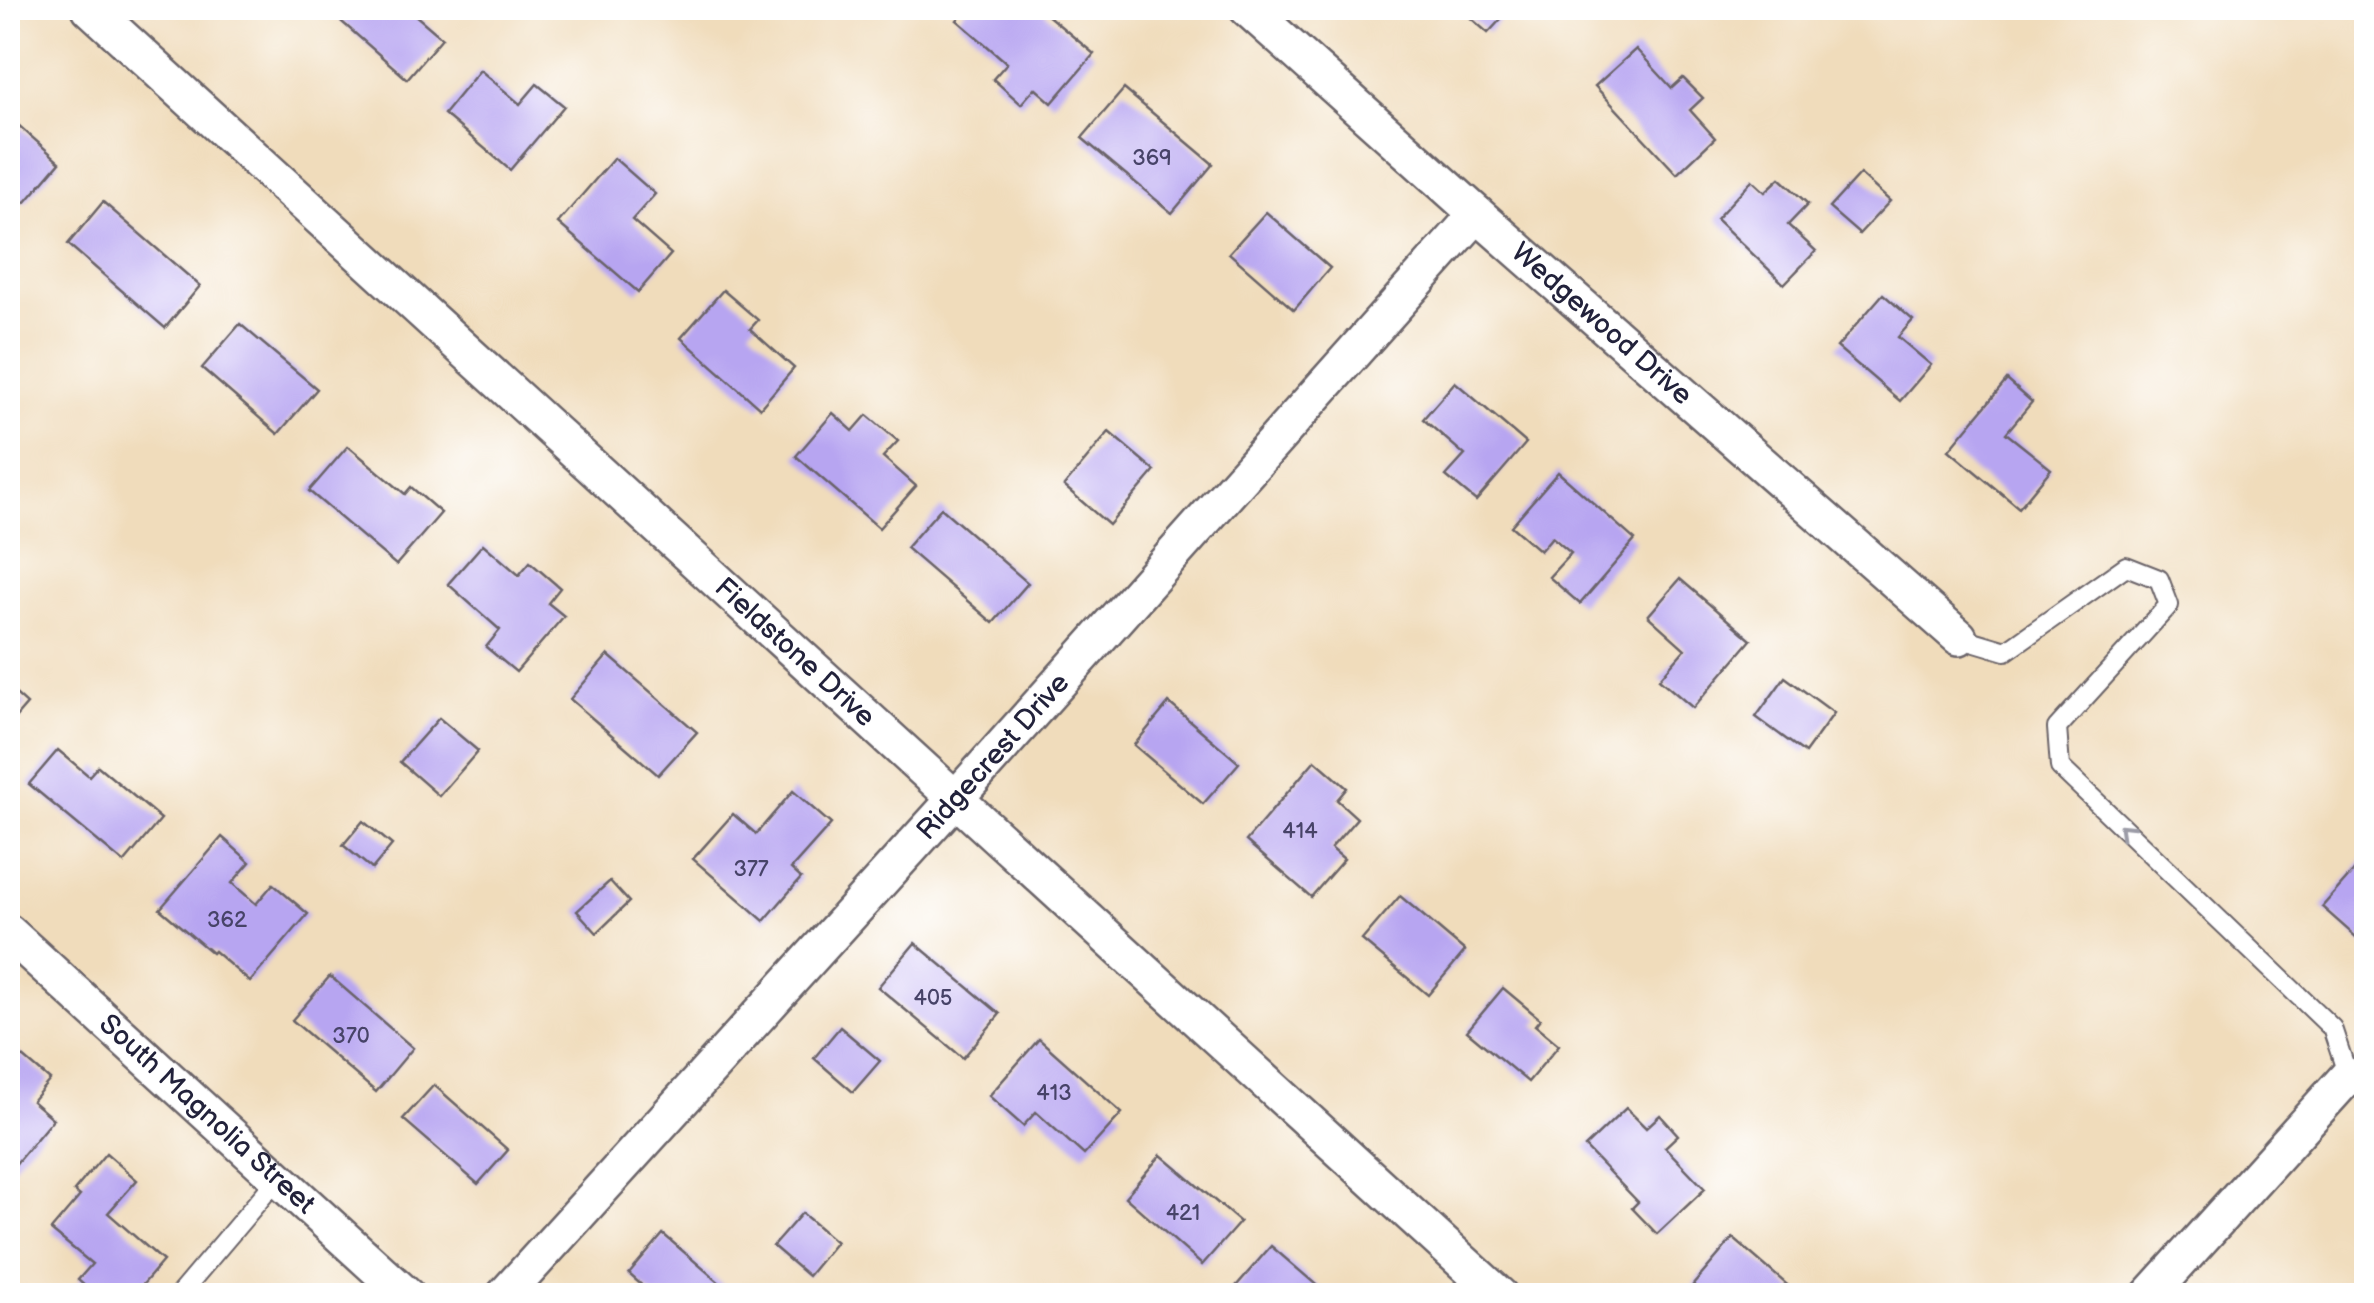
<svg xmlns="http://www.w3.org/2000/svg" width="2374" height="1303" viewBox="0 0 2374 1303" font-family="'Balsamiq Sans',sans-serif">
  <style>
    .building { fill: #b7a5f1 }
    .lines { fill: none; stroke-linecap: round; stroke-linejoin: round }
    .service-casing { stroke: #6a6368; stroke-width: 22 }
    .minor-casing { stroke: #6a6368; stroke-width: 40 }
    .service { stroke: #fff; stroke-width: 18 }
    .minor { stroke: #fff; stroke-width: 35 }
    .oneway { stroke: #9c9ca7 }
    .labels { text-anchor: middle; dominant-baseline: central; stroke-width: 10; stroke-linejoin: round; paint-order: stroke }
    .number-label { font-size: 22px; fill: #474368 }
    .street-label { font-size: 28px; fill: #22223b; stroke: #fff }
  </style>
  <rect width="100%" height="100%" fill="#fff"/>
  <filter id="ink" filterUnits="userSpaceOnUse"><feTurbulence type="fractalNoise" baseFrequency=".01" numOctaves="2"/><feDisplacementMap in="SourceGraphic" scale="20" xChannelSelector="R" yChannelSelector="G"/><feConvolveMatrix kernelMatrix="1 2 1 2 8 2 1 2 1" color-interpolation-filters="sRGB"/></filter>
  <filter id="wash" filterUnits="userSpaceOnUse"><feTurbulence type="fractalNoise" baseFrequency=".0048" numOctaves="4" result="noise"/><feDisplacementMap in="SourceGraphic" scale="40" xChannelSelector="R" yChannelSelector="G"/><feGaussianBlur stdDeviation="2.25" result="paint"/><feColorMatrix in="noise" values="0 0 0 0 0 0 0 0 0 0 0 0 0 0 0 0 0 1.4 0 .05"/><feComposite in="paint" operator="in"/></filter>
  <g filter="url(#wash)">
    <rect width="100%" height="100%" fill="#f0dcbb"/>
    <g id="blocks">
      <!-- building -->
      <g class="building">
        <polygon points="326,8 407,8 442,38 407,79"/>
        <polygon points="967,8 1039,8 1094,54 1052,103 1035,88 1021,104 993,79 1007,63 957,20"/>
        <polygon points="1459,8 1511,8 1488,33"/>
        <polygon points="1636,49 1672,88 1683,78 1703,98 1690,110 1715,138 1677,174 1595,86"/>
        <polygon points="480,70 520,104 537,84 564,106 510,170 444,114"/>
        <polygon points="1124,89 1213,164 1172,213 1082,138"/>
        <polygon points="8,116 60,162 25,203 8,188"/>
        <polygon points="614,158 655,194 632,220 671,254 638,292 558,223"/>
        <polygon points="1860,174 1890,201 1859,234 1829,208"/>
        <polygon points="1780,178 1808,204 1788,225 1816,251 1784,284 1716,219 1752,180 1765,192"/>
        <polygon points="103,202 200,286 165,328 68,244"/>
        <polygon points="1266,212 1330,268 1294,310 1229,253"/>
        <polygon points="723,290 758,320 750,329 794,368 760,408 681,338"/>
        <polygon points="1883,294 1913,320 1898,337 1931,365 1900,401 1837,347"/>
        <polygon points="240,324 317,389 278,434 202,368"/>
        <polygon points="2007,380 2032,402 2006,433 2051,469 2019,508 1949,450"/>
        <polygon points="1455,382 1526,443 1476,501 1446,476 1465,455 1423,419"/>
        <polygon points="833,413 853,431 867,415 898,441 883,457 916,486 879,528 796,456"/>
        <polygon points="1109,432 1155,471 1109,525 1064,486"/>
        <polygon points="348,446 405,494 411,487 441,513 396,565 309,491"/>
        <polygon points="1558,472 1635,540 1580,604 1549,577 1571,553 1552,537 1540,551 1511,526"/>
        <polygon points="941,508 1028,583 993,623 906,548"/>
        <polygon points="483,544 519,575 530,562 560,588 548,603 564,616 516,672 486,647 500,630 448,584"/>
        <polygon points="1680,579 1751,640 1693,708 1659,679 1685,649 1648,616"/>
        <polygon points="608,655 697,732 658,775 570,699"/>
        <polygon points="1785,677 1834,713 1805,753 1756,717"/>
        <polygon points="8,687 27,704 8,726"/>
        <polygon points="1169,703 1239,763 1203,804 1134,745"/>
        <polygon points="439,718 478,751 439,796 400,762"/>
        <polygon points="58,750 89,776 98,766 161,819 124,863 29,784"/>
        <polygon points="1315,760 1347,788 1337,800 1357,818 1331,848 1344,859 1311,897 1246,841"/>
        <polygon points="793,791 831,824 791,869 801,878 764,921 693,859 733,814 756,834"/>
        <polygon points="363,821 392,845 372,869 343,845"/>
        <polygon points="222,837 250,862 232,883 256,904 273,884 308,914 250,982 214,951 212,953 160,909"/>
        <polygon points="2366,857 2366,946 2322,907"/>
        <polygon points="610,881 629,902 597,933 577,911"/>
        <polygon points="1400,896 1465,951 1428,995 1362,940"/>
        <polygon points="915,943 1000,1014 963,1058 878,987"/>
        <polygon points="330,976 413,1048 376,1092 292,1020"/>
        <polygon points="1503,988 1540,1019 1535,1025 1559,1045 1528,1082 1467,1031"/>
        <polygon points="840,1027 880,1061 853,1092 814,1058"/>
        <polygon points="1039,1039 1122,1113 1084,1155 1036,1112 1023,1126 989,1096"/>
        <polygon points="8,1044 50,1080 32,1101 53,1119 8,1173"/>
        <polygon points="434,1085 508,1150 478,1184 403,1119"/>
        <polygon points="1626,1108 1646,1128 1660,1115 1678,1135 1665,1147 1705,1189 1657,1234 1632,1208 1638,1202 1585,1147"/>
        <polygon points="106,1153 137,1180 108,1213 163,1261 133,1296 96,1296 78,1280 92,1264 51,1230 80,1196 74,1191"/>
        <polygon points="1161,1155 1240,1222 1202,1265 1125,1197"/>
        <polygon points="802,1213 836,1242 808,1276 773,1246"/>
        <polygon points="663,1234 735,1296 654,1296 629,1274"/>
        <polygon points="1733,1238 1800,1296 1705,1296 1693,1285"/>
        <polygon points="1271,1246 1329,1296 1235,1296 1231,1292"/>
      </g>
    </g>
  </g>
  <g filter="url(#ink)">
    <use href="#blocks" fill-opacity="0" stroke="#6a6368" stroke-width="2.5"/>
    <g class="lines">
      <!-- service casing -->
      <g class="service-casing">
        <g id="service">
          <polyline points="1959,637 2006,651 2126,566 2159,579 2169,605 2057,728 2060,767 2332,1028 2348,1076 2366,1066"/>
          <polyline points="178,1296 278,1178"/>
        </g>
      </g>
      <!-- minor casing -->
      <g class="minor-casing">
        <g id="minor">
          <path id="s1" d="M90,8L1500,1296"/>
          <path id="s2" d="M1247,8L1477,214L1959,637"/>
          <path id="s3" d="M8,932L407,1296"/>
          <path id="s4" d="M504,1296L956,798L1477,214"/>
          <polyline points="2149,1296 2348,1076"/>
        </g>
      </g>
      <!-- service -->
      <use href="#service" class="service"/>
      <!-- minor -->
      <use href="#minor" class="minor"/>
    </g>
    <!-- one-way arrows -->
    <defs><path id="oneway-chevron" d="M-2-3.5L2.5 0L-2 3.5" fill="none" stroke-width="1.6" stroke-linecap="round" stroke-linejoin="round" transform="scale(2.5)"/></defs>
    <use class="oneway" href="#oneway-chevron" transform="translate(2125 830) rotate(-136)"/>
  </g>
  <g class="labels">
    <!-- number labels -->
    <g class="number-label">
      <text x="1152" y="158">369</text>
      <text x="1300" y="831">414</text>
      <text x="751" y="869">377</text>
      <text x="227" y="920">362</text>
      <text x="933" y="998">405</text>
      <text x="351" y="1036">370</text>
      <text x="1054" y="1093">413</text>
      <text x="1183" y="1213">421</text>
    </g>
    <!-- street labels -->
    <g class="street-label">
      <text stroke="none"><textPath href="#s2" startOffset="475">Wedgewood Drive</textPath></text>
      <text stroke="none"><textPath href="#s1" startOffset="955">Fieldstone Drive</textPath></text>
      <text stroke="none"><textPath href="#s4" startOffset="728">Ridgecrest Drive</textPath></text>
      <text stroke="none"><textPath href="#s3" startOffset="270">South Magnolia Street</textPath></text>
    </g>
  </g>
  <!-- margin -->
  <rect width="2374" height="1303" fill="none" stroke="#fff" stroke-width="40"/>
</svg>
